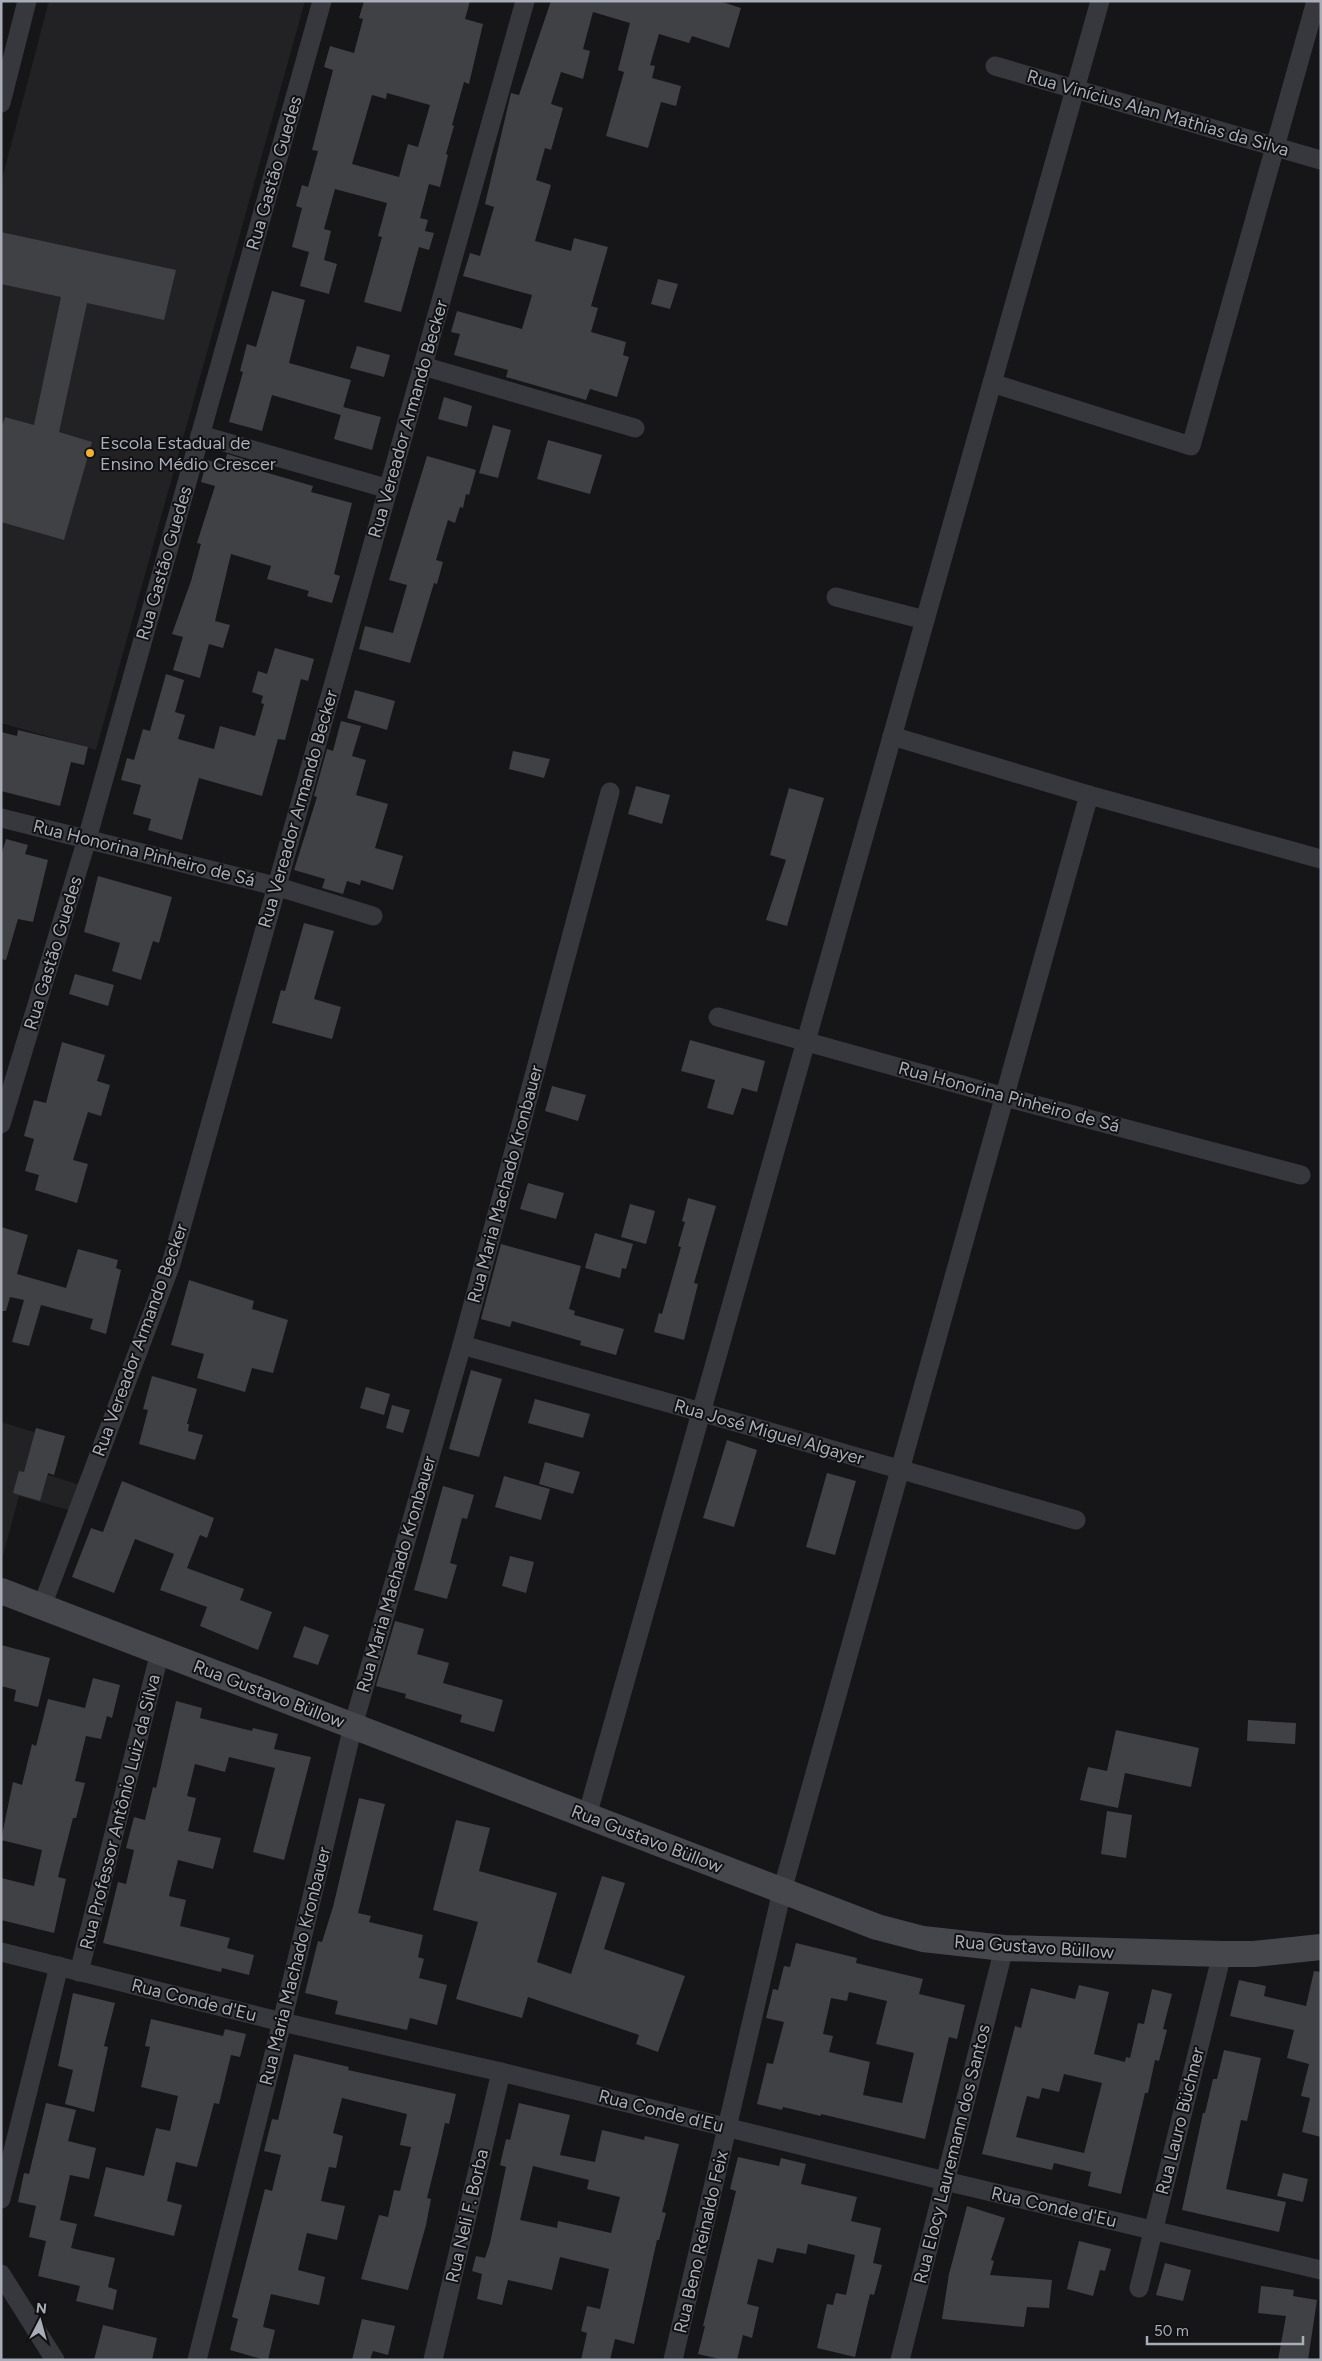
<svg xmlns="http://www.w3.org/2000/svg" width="1322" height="2361" viewBox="0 0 1322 2361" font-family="Figtree,sans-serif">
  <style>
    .built { fill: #222225 }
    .building { fill: #404145; fill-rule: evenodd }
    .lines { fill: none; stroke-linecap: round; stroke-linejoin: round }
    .minor { stroke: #37383d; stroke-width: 19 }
    .secondary { stroke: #45474d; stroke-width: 26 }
    .poi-dot { fill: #f2b134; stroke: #111113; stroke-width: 2 }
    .labels { text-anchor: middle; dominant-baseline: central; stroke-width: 4; stroke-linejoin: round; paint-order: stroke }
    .street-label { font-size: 18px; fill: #a8adb8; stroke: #111113 }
    .poi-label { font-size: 18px; fill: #a8adb8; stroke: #111113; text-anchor: start }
  </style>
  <rect width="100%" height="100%" fill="#161618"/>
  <!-- built -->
  <g class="built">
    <polygon points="49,1 305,1 96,750 1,723 1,183"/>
    <polygon points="1,1422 37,1433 26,1468 83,1486 72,1511 19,1496 1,1563"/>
  </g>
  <!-- building -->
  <g class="building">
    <path d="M364,1H470L465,19L483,24L469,84L464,82L452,125L454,126L446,154L448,155L440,187L429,184L420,218L428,220L425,231L434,233L429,250L419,247L401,312L364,302L382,237L378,236L387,203L335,189L324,229L331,231L324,260L337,264L329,294L300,286L309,252L292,247L302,208L296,206L302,185L308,187L318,151L312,150L333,70L324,67L330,46L354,53L363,19L359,18ZM387,93L430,105L418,147L408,144L399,177L352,164L372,95L386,99Z"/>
    <polygon points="551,1 719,1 741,8 729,48 692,36 689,43 659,34 650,65 655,66 652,78 681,86 676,106 661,102 648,148 606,136 624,72 618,70 630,23 593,12 583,49 590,51 583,79 561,72 551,104 563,108 551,150 545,148 536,180 551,185 535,241 571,251 574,238 608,247 591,306 598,308 591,332 626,342 623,355 629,357 617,397 590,389 586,400 506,377 508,370 454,355 460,334 451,332 457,311 522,329 532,295 463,276 470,253 480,256 494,207 485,204 511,93 519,95"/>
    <polygon points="1,232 176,270 164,320 87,303 59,432 92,442 64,540 1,522 1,429 5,417 34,425 61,297 1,284"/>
    <polygon points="658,279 678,284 670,309 651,304"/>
    <polygon points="272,291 305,300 289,363 351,380 341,415 272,395 262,431 229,422 243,372 240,371 247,344 256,347"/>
    <polygon points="357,346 390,355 384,377 350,368"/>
    <polygon points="444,397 472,406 467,427 438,419"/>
    <polygon points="343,407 381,417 372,450 334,439"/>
    <polygon points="493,425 511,430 498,478 479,473"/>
    <polygon points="548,440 602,455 590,494 537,479"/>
    <polygon points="227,454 263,465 261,471 313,486 311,492 352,503 334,574 340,576 332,603 307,596 309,591 267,579 271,566 231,554 215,621 230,625 223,648 209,644 200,678 173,670 183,637 172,634 191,581 201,544 197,543 215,486 201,482 207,460 224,465"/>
    <polygon points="427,456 476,470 469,495 466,494 463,508 460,507 455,523 448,520 436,560 443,562 437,584 434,583 410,663 359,649 365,626 393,633 407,585 389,580"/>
    <polygon points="275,648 314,659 308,681 301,679 285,740 278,739 262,796 199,778 182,840 148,830 151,819 133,814 141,785 121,780 127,758 134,760 143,729 150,731 166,674 184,680 175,712 185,715 178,739 214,749 220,726 255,736 264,704 261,703 263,696 252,692 258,671 267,674"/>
    <polygon points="355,690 395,701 387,730 347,718"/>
    <polygon points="341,721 361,726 352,756 366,760 356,795 388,804 375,848 403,856 393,890 361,880 360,885 347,881 343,894 322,888 325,879 294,870 317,797 314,796 327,749 333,751"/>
    <polygon points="18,730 88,747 84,765 71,762 60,806 1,791 1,732 17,736"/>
    <polygon points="513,751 550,759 544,778 509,769"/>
    <polygon points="636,786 670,795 662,824 628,814"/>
    <polygon points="789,788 824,798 787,926 766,920 786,860 770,855"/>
    <polygon points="6,839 28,845 25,854 48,860 33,922 18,919 6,960 1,959 1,856"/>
    <polygon points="98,876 172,897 159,943 153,941 141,980 112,971 120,943 84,932"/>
    <polygon points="304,923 334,931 314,999 341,1007 332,1039 272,1023 281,990 285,991"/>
    <polygon points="75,974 114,985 108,1006 69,994"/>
    <polygon points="690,1040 765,1061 757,1092 742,1088 733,1115 707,1108 715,1080 681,1071"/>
    <polygon points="62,1042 105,1055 97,1081 110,1085 101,1116 88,1112 73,1160 88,1164 77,1203 35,1190 39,1175 25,1171 34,1139 24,1136 34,1100 46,1103"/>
    <polygon points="552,1086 586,1095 578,1121 545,1111"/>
    <polygon points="528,1183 564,1193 556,1219 520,1209"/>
    <polygon points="688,1198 716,1206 694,1283 698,1284 684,1340 654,1332 659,1313 662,1314 681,1247 678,1246 685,1222 682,1221"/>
    <polygon points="630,1204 655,1211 646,1244 621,1237"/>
    <polygon points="1,1227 28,1235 17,1274 66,1288 78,1249 118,1260 116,1268 121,1270 106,1334 90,1329 93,1319 41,1305 29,1346 12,1342 24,1300 10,1297 6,1311 1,1311"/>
    <polygon points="595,1233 633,1244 626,1269 622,1268 620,1278 585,1268"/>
    <polygon points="501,1244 581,1266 569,1309 575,1311 574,1315 624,1329 616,1355 580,1345 581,1341 512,1321 510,1327 481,1319"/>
    <polygon points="189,1280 254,1301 252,1309 288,1320 273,1373 252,1368 245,1392 197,1378 204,1354 171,1345"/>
    <polygon points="471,1370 502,1379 479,1457 449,1449"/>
    <polygon points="152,1376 197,1389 187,1424 189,1424 188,1431 203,1435 195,1460 139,1444 148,1410 143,1409"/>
    <polygon points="366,1387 390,1394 384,1415 360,1408"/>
    <polygon points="535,1399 590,1414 583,1438 528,1423"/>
    <polygon points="392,1405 410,1410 403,1433 386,1428"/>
    <polygon points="36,1428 65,1436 54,1475 48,1473 40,1501 13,1493 19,1471 24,1472"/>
    <polygon points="727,1440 757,1450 734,1527 703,1518"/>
    <polygon points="545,1462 580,1472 573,1494 539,1484"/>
    <polygon points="827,1473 856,1481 835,1555 806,1547"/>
    <polygon points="504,1476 550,1489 541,1520 495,1507"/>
    <polygon points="122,1481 214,1518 207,1538 200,1535 187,1568 244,1589 240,1600 272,1612 258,1650 200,1626 207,1607 160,1590 174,1554 135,1539 114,1593 72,1577 91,1528 103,1532"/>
    <polygon points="443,1486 474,1495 467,1519 462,1518 450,1563 457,1565 447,1599 414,1590"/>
    <polygon points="510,1556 534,1562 526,1593 502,1586"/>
    <polygon points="395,1621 424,1629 417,1654 449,1663 443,1683 503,1700 494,1732 460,1722 462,1715 405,1698 406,1694 376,1686"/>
    <polygon points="304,1626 329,1635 318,1665 293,1657"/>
    <polygon points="1,1645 50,1658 38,1707 14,1701 16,1690 1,1686"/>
    <polygon points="93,1678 120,1685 112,1718 107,1716 101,1739 86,1736 75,1781 85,1783 76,1818 73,1818 58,1877 66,1879 54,1933 1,1920 1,1878 34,1886 42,1850 1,1840 13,1782 22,1785 32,1744 36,1746 48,1699 85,1708"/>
    <polygon points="176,1701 202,1708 200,1718 252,1731 253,1728 278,1734 274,1749 311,1757 284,1860 253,1852 275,1768 229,1757 225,1772 195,1764 187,1796 196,1798 188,1831 221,1838 213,1869 178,1860 169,1896 186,1900 180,1926 230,1938 227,1948 254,1955 249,1975 222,1968 221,1972 103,1943 118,1882 126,1884 134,1850 126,1848 134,1817 145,1820 153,1787 156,1788"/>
    <polygon points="1248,1720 1296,1723 1295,1744 1247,1741"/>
    <polygon points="1116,1730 1199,1748 1191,1787 1125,1773 1118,1808 1080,1800 1088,1767 1107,1771"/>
    <polygon points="359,1798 385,1804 358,1913 371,1916 369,1922 423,1935 418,1957 424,1959 419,1978 447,1985 437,2025 410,2018 407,2030 335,2014 338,2001 305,1993 318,1941 322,1942 333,1907"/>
    <polygon points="1107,1811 1132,1815 1126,1858 1101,1854"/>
    <polygon points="456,1820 490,1828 479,1871 557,1893 537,1962 571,1974 602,1876 625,1883 604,1949 685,1976 658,2052 636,2044 639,2035 528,1997 522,2018 456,1999 478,1922 433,1910"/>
    <path d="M796,1943L857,1958L856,1963L923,1979L919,1994L965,2005L957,2039L949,2037L925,2139L821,2114V2116L783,2107L782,2110L757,2104L767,2063L773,2064L784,2022L766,2018L773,1989L778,1990L784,1966L790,1967ZM849,1992L887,2001L876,2044L914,2053L902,2103L863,2095L870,2062L829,2052L833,2036L823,2034L831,1998L847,2001Z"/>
    <polygon points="1314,1971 1321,1972 1321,2137 1302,2132 1310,2098 1301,2096 1309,2064 1287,2058 1294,2030 1230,2016 1239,1980 1266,1986 1264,1996 1306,2006"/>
    <path d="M1079,1985L1109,1992L1094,2054L1125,2062L1126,2057L1130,2058L1138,2023L1144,2024L1152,1989L1172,1994L1163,2029L1167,2030L1159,2061L1155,2060L1148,2093H1145L1121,2194L1088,2186L1091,2172L1054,2163L1052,2170L982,2154L1015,2026L1021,2028L1031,1988L1075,1999ZM1064,2074L1102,2083L1084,2153L1016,2137L1027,2096L1039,2099L1042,2088L1059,2092Z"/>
    <polygon points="73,1993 115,2003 104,2046 108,2047 94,2112 65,2104 73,2070 58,2066"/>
    <polygon points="151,2019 223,2036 225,2029 246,2034 240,2057 231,2055 219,2104 214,2103 197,2167 176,2162 167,2201 182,2205 174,2236 94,2216 106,2167 144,2176 156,2128 170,2131 178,2096 141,2087 150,2047 145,2046"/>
    <polygon points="1224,2050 1261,2058 1247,2121 1241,2120 1226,2189 1286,2202 1279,2232 1182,2210 1203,2113 1205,2113 1213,2079 1217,2079"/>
    <polygon points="294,2054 349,2067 348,2070 456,2094 449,2124 445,2123 438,2154 427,2198 431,2199 426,2225 408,2290 361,2279 379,2215 388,2217 394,2190 400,2191 411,2147 400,2145 407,2114 342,2098 333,2133 343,2136 336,2168 329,2167 321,2201 345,2206 337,2240 307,2233 298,2270 325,2277 319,2305 271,2294 263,2327 275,2330 268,2360 265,2360 230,2350 238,2319 232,2317 265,2189 272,2191 281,2155 264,2151 272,2119 278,2120"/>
    <polygon points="46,2103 76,2110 68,2141 96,2148 89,2179 70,2175 60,2220 77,2224 71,2248 115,2258 108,2287 117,2290 113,2310 76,2301 80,2286 38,2276 46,2241 29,2237 36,2206 18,2202 24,2173 29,2174"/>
    <path d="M519,2103L570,2115L560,2155L595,2162L602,2130L644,2140L645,2136L679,2144L662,2212L666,2213L659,2240H657L634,2344L615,2339L610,2360H581L587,2333L581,2331L587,2306L600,2309L609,2269L560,2257L552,2290L508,2280L502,2305L477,2299L482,2274L472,2271L476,2256L485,2258L490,2243L506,2167L500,2165L506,2139L510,2140ZM533,2166L589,2180L587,2189L620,2197L611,2233L558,2221L557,2228L520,2220Z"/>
    <polygon points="738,2157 779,2166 781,2158 806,2164 801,2184 857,2197 851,2221 881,2228 873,2263 882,2265 874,2295 870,2294 855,2357 817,2348 827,2304 833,2305 836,2293 846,2295 855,2255 808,2244 806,2254 777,2248 773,2263 758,2259 747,2304 759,2307 752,2338 743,2335 737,2360 724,2360 698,2354 705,2326 703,2326 736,2191 730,2189"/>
    <polygon points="1283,2173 1308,2179 1303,2202 1277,2196"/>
    <polygon points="967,2206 1005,2218 991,2260 994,2261 990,2275 1052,2280 1049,2308 1027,2307 1024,2327 942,2319 949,2274"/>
    <polygon points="1079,2241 1111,2249 1105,2271 1100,2270 1093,2296 1067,2289"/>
    <polygon points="1165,2263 1191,2270 1183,2301 1156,2295"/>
    <polygon points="1261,2286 1294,2290 1293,2296 1317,2300 1308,2360 1278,2360 1286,2316 1258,2313"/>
    <polygon points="362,2319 395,2326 388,2355 373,2351 370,2360 352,2360"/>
    <polygon points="103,2325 157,2338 152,2360 94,2360"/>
  </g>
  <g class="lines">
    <!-- minor -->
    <g class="minor">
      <polyline points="995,66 1321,160"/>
      <polyline points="1,103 27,1"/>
      <polyline points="423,366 635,428"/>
      <polyline points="992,383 1191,446 1316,1"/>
      <polyline points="200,435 389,489"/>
      <polyline points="836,597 925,620"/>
      <polyline points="892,736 1089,795 1321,859"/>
      <polyline points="1,818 275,886 373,916"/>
      <polyline points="718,1017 1005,1097 1301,1175"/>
      <polyline points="1,1124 87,839 322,1"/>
      <polyline points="462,1345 701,1412 1076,1520"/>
      <polyline points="42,1606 171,1264 525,1"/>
      <polyline points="587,1816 1100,1"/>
      <polyline points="1,1952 282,2022 501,2072 945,2181 1321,2270"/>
      <polyline points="79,1972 160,1652"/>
      <polyline points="1,2199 59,1966"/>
      <polyline points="1,2274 55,2360"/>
      <polyline points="1139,2288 1222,1954"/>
      <polyline points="197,2360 282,2022 353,1726 462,1345 610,792"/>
      <polyline points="433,2360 501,2072"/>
      <polyline points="673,2360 782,1891 1089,795"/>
      <polyline points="900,2360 1004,1948"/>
    </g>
    <!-- secondary -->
    <polyline class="secondary" points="1,1591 877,1927 923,1939 1004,1948 1222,1954 1254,1954 1321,1947"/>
  </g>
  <!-- markers -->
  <circle class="poi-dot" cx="90" cy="453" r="5"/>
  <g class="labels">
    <!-- street labels -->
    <g class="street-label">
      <text transform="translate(1158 113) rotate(16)">Rua Vinícius Alan Mathias da Silva</text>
      <text transform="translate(274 173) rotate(-74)">Rua Gastão Guedes</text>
      <text transform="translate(408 419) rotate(-74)">Rua Vereador Armando Becker</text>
      <text transform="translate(164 563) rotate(-74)">Rua Gastão Guedes</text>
      <text transform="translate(298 809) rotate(-74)">Rua Vereador Armando Becker</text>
      <text transform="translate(144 853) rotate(14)">Rua Honorina Pinheiro de Sá</text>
      <text transform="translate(53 953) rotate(-73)">Rua Gastão Guedes</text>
      <text transform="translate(1009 1097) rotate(15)">Rua Honorina Pinheiro de Sá</text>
      <text transform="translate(505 1184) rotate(-75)">Rua Maria Machado Kronbauer</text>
      <text transform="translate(140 1340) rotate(-70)">Rua Vereador Armando Becker</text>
      <text transform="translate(769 1432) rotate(16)">Rua José Miguel Algayer</text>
      <text transform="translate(396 1574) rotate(-74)">Rua Maria Machado Kronbauer</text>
      <text transform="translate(269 1694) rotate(21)">Rua Gustavo Büllow</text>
      <text transform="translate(120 1812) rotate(-76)">Rua Professor Antônio Luiz da Silva</text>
      <text transform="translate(647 1839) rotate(21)">Rua Gustavo Büllow</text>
      <text transform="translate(1034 1947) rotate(4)">Rua Gustavo Büllow</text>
      <text transform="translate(295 1966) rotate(-76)">Rua Maria Machado Kronbauer</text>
      <text transform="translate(194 2000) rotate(14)">Rua Conde d'Eu</text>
      <text transform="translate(661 2111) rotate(14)">Rua Conde d'Eu</text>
      <text transform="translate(1180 2121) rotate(-76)">Rua Lauro Büchner</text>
      <text transform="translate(952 2154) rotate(-76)">Rua Elocy Lauremann dos Santos</text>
      <text transform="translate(1054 2207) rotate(13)">Rua Conde d'Eu</text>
      <text transform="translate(467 2216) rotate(-77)">Rua Neli F. Borba</text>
      <text transform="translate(701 2242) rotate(-77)">Rua Beno Reinaldo Feix</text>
    </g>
    <!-- poi labels -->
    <g class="poi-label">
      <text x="100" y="443">Escola Estadual de<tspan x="100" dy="21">Ensino Médio Crescer</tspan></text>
    </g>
  </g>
  <!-- border -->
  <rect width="1322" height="2361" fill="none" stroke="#a8adb8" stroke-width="5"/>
  <!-- north arrow -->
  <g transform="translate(40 2321) rotate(6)" stroke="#111113" stroke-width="4" paint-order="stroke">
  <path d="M0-4L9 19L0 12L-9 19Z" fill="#a8adb8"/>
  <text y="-8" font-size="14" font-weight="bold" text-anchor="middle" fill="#a8adb8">N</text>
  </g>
  <!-- scale -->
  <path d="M1147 2336v8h156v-8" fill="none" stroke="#a8adb8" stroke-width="2.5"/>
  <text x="1154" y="2336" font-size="15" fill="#a8adb8" stroke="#111113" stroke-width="4" paint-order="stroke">50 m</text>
</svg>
